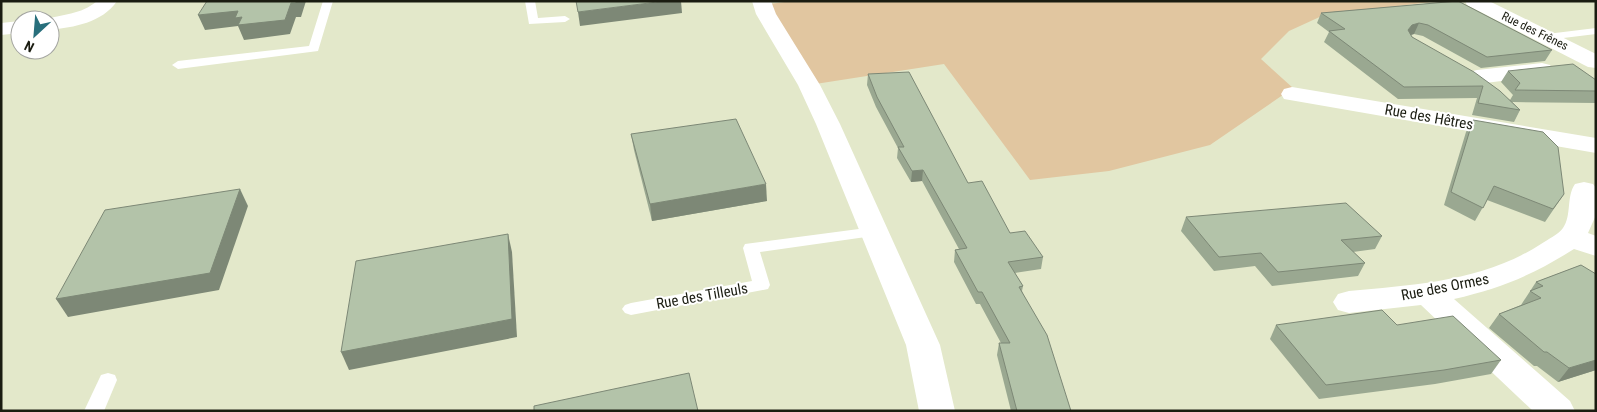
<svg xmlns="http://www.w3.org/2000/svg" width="1597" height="412" viewBox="0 0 1597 412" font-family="'Roboto Condensed',sans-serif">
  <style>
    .green { fill: #e1c6a0 }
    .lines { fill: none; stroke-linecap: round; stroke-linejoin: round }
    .lane { fill: #fff; fill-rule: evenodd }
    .street { fill: #fff; fill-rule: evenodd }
    .wall { fill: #9aa891 }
    .shaded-wall { fill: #7d8876 }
    .building { fill: #b3c3a9; stroke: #7d8876 }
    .labels { text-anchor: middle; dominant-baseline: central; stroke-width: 4; stroke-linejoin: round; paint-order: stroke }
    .far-street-label { font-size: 12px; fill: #1a1c11; stroke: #fff }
    .street-label { font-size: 15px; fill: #1a1c11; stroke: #fff }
  </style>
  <rect width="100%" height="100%" fill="#e3e8ca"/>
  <!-- green -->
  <polygon class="green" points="792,1 1439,1 1324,15 1289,31 1261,59 1293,88 1210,145 1109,171 1030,180 944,64 809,85 762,5"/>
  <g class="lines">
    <!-- lane -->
    <g class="lane">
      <polygon points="323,1 333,1 318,51 178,69 172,65 178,61 309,46"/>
      <polygon points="525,1 535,1 538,18 565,16 570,19 565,22 529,24"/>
      <polygon points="1596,28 1596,34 1547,40 1541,37 1547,34"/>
      <polygon points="874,227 880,229 882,232 880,235 760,252 770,285 768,289 631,315 625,313 622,309 625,305 631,303 752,281 743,248 745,244"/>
      <polygon points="108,373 115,375 117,380 104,411 84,411 101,375"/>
    </g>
    <!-- street -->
    <g class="street">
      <path d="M97,1H117C102,23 74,27 50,30V20H43C62,14 81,15 97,1Z"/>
      <polygon points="752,1 771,1 776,14 820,85 840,124 940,345 955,411 919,411 906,345 816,124 798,85 756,14"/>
      <polygon points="1465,1 1489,1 1596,54 1596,68 1588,67 1467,5"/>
      <polygon points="20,21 20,33 1,35 1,23"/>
      <polygon points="1542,63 1550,65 1553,70 1550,75 1477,84 1469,82 1466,77 1469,72 1477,70"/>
      <polygon points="1292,87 1596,138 1596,153 1284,99 1281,94 1284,89"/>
      <path d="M1584,182L1593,184L1596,188V215L1588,233L1596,236V256L1574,249C1533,275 1501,288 1454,299L1570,401L1575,411H1533L1421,305L1349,313L1338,310L1333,302L1338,294L1349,291C1415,285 1484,281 1541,244C1548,239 1558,235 1563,228C1572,215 1566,197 1575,184Z"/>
    </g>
  </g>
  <!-- wall -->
  <g class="wall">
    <polygon points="1458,1 1552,50 1545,61 1481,68 1423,36 1414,34 1411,35 1412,37 1510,100 1513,95 1501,82 1508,71 1596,80 1596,103 1512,102 1520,110 1514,122 1472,115 1477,98 1398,99 1324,42 1329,32 1317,23 1321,13"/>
    <polygon points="868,74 968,183 1010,233 1043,257 1041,269 1015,273 1023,286 1022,291 1071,411 1011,411 997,355 999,343 1001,343 980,304 976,304 954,262 955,250 959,249 922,181 911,182 897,158 898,148 876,107 867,85"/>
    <polygon points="1473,120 1564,194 1545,222 1487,200 1475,221 1444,205 1466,132"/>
    <polygon points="631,134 767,201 652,221 634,150"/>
    <polygon points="1186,217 1382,236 1375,249 1353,252 1365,263 1358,276 1272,286 1255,266 1214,271 1181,231"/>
    <polygon points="1581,265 1596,370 1558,382 1537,366 1534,366 1489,328 1499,314 1521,305 1536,282"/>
    <polygon points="1276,325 1397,325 1501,360 1491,374 1435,384 1319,399 1270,339"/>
  </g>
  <!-- shaded-wall -->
  <g class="shaded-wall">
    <polygon points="296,1 306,1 301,17 296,17 290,34 244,40 238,26 205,30 198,15 291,3"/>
    <polygon points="665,1 681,1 682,13 580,26 578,12"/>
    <polygon points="1419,23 1414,34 1407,36 1408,30 1412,25"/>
    <polygon points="923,170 922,181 911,182 912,171"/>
    <polygon points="766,184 767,201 652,221 650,204"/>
    <polygon points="240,189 248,206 219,290 68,317 56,299"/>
    <polygon points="508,234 512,252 517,337 349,370 341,352"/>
    <polygon points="1596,360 1596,370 1558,382 1569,368"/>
  </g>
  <!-- building -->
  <g class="building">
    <polygon points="207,1 296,1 296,3 291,3 285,20 238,25 242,17 235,18 238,11 198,15"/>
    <polygon points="576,1 665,1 578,12"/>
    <polygon points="1458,1 1552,50 1487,57 1428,25 1419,23 1412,25 1408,30 1412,37 1474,72 1500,91 1520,110 1478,103 1483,86 1404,87 1329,31 1345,29 1321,13"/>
    <polygon points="1573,64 1596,80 1596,91 1515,90 1520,83 1508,71"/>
    <polygon points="909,72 968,183 982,181 1010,233 1025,231 1043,257 1008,262 1023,286 1019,287 1047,335 1071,411 1017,411 999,343 1010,343 982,292 978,292 955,250 967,248 923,170 912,171 898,147 904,147 877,97 868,74"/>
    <polygon points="736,119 766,184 650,204 631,134"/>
    <polygon points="1473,120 1543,132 1558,147 1564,194 1553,209 1494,186 1483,208 1451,192"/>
    <polygon points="240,189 210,273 56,299 105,210"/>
    <polygon points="1346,203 1382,236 1341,240 1365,263 1278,272 1261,253 1219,257 1186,217"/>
    <polygon points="508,234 512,319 341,352 356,261"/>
    <polygon points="1581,265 1596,274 1596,360 1569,368 1547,352 1544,352 1499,314 1541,298 1530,291 1543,286 1536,282"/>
    <polygon points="1382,310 1397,325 1453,316 1501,360 1444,370 1326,385 1276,325"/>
    <polygon points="689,373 698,411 534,411 534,406"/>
  </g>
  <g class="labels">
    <!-- far-street labels -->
    <g class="far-street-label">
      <text transform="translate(1535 31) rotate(26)">Rue des Frênes</text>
    </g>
    <!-- street labels -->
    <g class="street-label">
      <text transform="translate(1429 117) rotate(10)">Rue des Hêtres</text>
      <text transform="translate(1445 287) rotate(-11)">Rue des Ormes</text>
      <text transform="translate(702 296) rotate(-10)">Rue des Tilleuls</text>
    </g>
  </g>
  <!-- border -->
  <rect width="1597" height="412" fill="none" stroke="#1a1c11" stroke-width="5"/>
  <!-- north arrow -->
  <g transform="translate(35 35) rotate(206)"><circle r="24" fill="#ffffff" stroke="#a3a4a0"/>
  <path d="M0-4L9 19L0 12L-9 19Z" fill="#286f7c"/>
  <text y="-8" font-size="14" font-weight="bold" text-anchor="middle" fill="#1a1c11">N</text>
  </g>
</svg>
